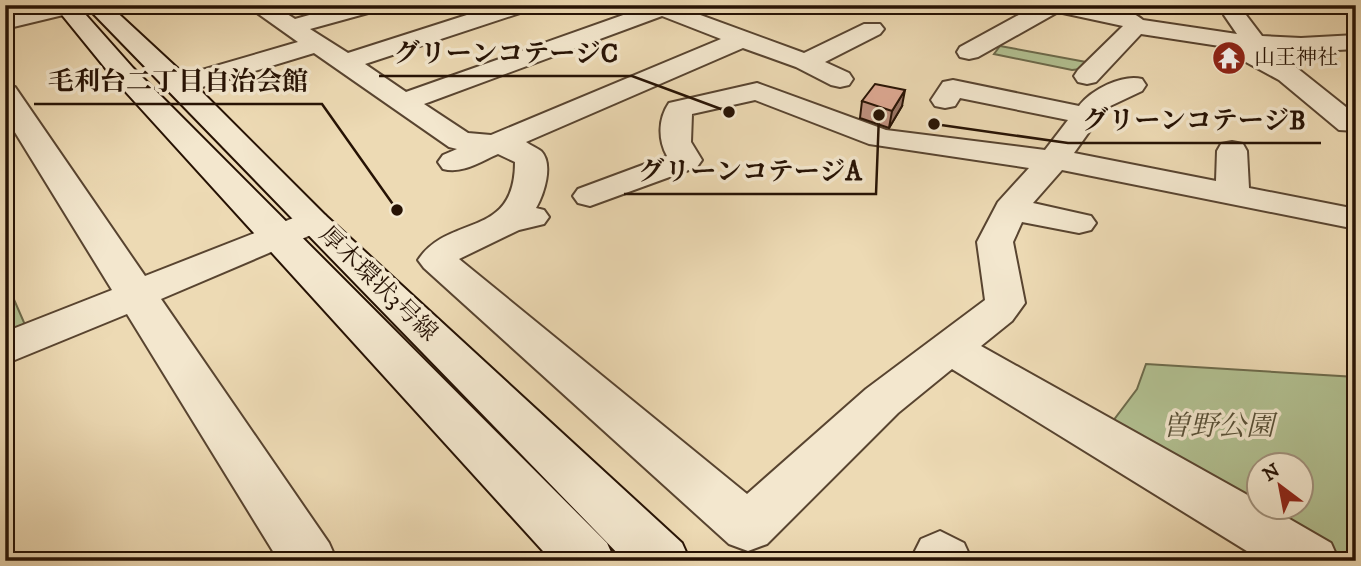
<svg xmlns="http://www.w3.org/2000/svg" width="1361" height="566" viewBox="0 0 1361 566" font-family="'IM FELL DW Pica','Noto Serif JP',serif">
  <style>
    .green { fill: #b2c192; stroke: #6c6a4b; stroke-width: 2; fill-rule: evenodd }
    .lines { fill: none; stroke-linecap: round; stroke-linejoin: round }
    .street-casing { stroke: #584430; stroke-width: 4 }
    .secondary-casing { stroke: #261204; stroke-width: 4 }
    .street { fill: #f3e7ce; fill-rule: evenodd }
    .secondary { fill: #f3e7ce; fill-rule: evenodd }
    .wall { fill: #c09280; stroke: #261204; stroke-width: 2 }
    .shaded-wall { fill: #9c7768; stroke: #261204; stroke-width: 2 }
    .building { fill: #dfaa95; stroke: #261204; stroke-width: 2 }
    .labels { text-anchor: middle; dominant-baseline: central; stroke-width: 7; stroke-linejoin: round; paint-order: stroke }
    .far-poi-label { font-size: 21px; fill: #261204; stroke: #f3e7ce; text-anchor: start }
    .street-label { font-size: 24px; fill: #261204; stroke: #f3e7ce }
    .near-park-label { font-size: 28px; font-style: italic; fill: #574f36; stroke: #f3e7ce }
    .leader { fill: none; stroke: #261204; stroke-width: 2.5 }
    .callout-dot { fill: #261204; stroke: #f3e7ce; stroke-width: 2.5 }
    .callout-label { font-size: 26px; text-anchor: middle; font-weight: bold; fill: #261204; stroke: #f3e7ce; stroke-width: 7; stroke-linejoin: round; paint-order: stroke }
  </style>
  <rect width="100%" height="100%" fill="#eddab4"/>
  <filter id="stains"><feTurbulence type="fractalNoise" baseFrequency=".00286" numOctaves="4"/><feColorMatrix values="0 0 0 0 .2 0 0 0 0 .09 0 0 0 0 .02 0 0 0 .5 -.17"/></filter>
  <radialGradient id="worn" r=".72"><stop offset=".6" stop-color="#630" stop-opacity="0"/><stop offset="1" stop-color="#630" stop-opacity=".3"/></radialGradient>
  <!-- green -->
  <g class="green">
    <polygon points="1000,46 1086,62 1081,69 1072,70 994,54"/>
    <polygon points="5,279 26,327 5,336"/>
    <path d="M1146,364L1356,377V561H1338L1107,429L1137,389ZM1260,464H1302V506H1260Z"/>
  </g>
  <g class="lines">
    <!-- street casing -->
    <g class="street-casing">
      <g id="street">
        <polygon points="47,5 87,5 84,10 5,29 5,15"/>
        <path d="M246,5H273L295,19L345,5H382L379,10L310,29L348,53L498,5H532L529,10L365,64L406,92L643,8L641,5H673L804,53L864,24H880L884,29L880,34L825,62L849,73L853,79L849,85L840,87L831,85L796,67L743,48L526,142C530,145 537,148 541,151C554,164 544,194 536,208L544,210L549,217L544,224L519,230L459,259L747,494L866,389L985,300L977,242L998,202L1029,168L869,144L755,100L692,114L691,142L702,160L697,167L590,206L578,203L573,196L578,189L667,156C658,140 658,119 669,103L757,83L886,130L1045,150L1068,120L960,98L955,106L945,108L935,106L931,100L943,82L953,80L1079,106C1091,90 1122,74 1142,79L1146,85L1142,91L1106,108L1074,153L1216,181L1217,151L1221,144L1232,142L1243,144L1247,151L1249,188L1356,209V229L1062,170L1033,203L1091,216L1096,223L1091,230L1079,233L1022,222L1013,242L1025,303L1012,321L981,346L1260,502V506H1267L1331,543L1339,561H1263L952,369L898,413L767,544L748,551L729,544L424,268L418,260C449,213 515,240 515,162L498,154C480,162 463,174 443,169L438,162L443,155L457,149L449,147L314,53L189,91L180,93L171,91L167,85L171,79L298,42ZM662,16L721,39L491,135L468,133L424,104Z"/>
        <path d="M1037,5C1066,5 1120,0 1143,20L1237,34L1224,15L1227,5H1245L1246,15L1262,36L1301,38L1356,35V49L1301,52L1262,51L1297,68L1356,115V131L1339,130L1279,80L1233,55L1226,47L1141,34L1096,82L1087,84L1078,82L1074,76L1078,70L1123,26L1058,12L978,57L969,59L960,57L957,52L960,47Z"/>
        <polygon points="5,85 15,87 145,276 301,215 313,212 325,215 330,222 325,229 161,299 329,543 337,561 279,561 127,314 5,364 5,332 112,290 5,116"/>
        <polygon points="940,531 964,543 972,561 910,561 921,539"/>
      </g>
    </g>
    <!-- secondary casing -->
    <g class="secondary-casing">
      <g id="secondary">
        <polygon points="54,5 77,5 133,68 607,543 615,561 552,561 115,80"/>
        <polygon points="85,5 109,5 189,79 325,215 682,543 690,561 625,561"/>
      </g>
    </g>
    <!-- street -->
    <use href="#street" class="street"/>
    <!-- secondary -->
    <use href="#secondary" class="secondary"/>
  </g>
  <!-- wall -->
  <polygon class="wall" points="862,101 902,106 889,128 860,118"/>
  <!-- shaded-wall -->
  <polygon class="shaded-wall" points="905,90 902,106 889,128 892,111"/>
  <!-- building -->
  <polygon class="building" points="875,84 905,90 892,111 862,101"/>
  <!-- icons -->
  <defs>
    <g id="temple-disc" transform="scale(1.75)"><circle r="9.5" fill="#8f2418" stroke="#f3e7ce"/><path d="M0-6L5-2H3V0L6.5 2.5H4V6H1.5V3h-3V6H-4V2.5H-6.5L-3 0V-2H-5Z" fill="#fff"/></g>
  </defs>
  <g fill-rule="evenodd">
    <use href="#temple-disc" x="1229" y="58"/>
  </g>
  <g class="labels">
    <!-- far-poi labels -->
    <g class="far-poi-label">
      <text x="1254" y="58">山王神社</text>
    </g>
    <!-- street labels -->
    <g class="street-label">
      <text transform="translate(378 284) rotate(44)">厚木環状3号線</text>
    </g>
    <!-- near-park labels -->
    <g class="near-park-label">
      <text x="1218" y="426">曽野公園</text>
    </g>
  </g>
  <!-- callouts -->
  <path class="leader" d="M729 112L632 76H379M397 210L322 104H34M934 124L1068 143H1321M879 115L876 194H624"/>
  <g class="callout-dot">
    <circle cx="729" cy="112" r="7"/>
    <circle cx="397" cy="210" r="7"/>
    <circle cx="934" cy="124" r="7"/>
    <circle cx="879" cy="115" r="7"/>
  </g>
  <g class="callout-label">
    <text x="506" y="62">グリーンコテージC</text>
    <text x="178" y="90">毛利台二丁目自治会館</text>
    <text x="1194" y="129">グリーンコテージB</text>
    <text x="750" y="180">グリーンコテージA</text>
  </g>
  <!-- margin -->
  <rect width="1361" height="566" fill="none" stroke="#eddab4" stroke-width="28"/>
  <rect x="7" y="7" width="1347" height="552" fill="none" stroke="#261204" stroke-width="3.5"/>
  <rect x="14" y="14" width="1333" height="538" fill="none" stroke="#261204" stroke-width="2"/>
  <!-- north arrow -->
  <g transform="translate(1280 486) rotate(328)"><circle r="33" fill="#f3e7ce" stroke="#a1927d" stroke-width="2"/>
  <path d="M0-5L12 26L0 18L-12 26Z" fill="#8f2418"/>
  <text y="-10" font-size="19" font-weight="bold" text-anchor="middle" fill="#261204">N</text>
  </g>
  <rect width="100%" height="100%" filter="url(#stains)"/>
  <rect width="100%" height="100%" fill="url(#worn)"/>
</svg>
